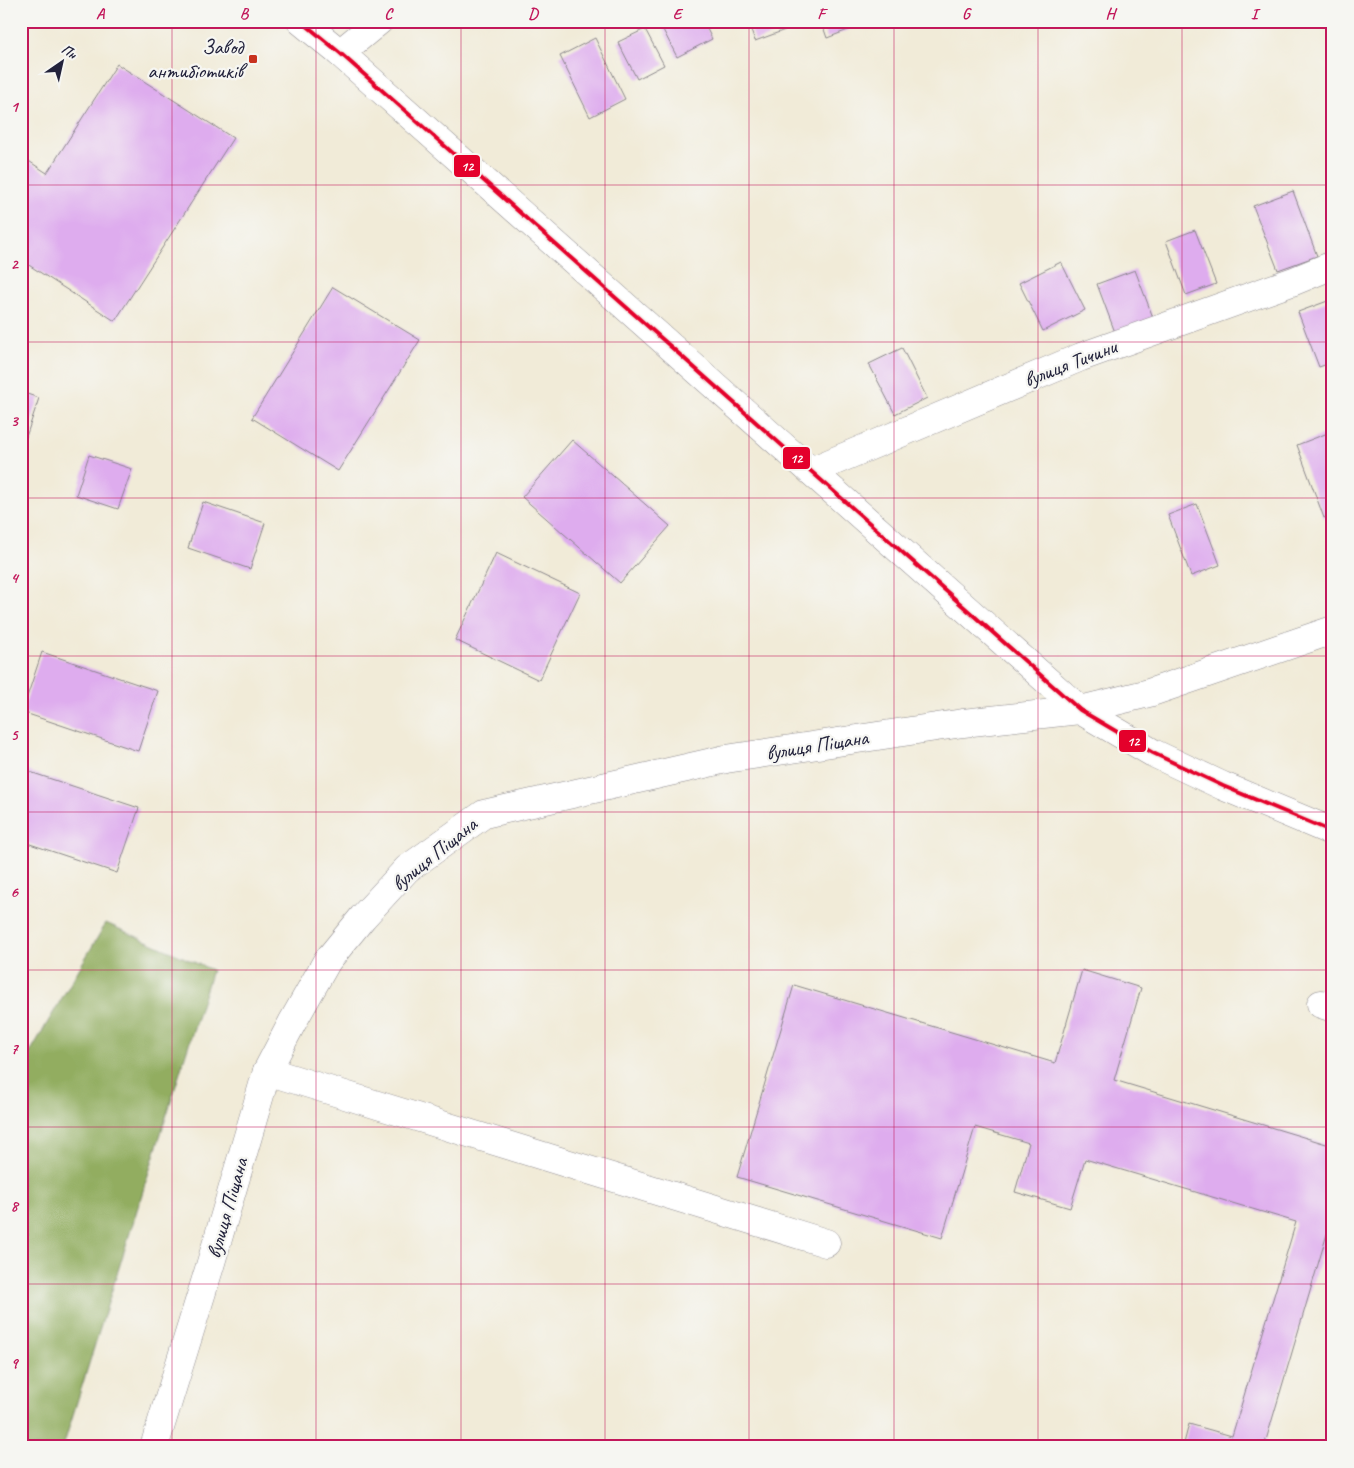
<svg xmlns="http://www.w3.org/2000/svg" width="1354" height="1468" viewBox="0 0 1354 1468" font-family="Caveat,sans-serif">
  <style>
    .forest { fill: #92ad60; stroke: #5a684e }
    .building { fill: #deacee }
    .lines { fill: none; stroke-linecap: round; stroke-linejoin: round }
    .minor-casing { stroke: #8a868a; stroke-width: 29 }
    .minor { stroke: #fff; stroke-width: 28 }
    .bus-1-casing { stroke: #f6f6f2; stroke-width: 8 }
    .bus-1 { stroke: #e4002b; stroke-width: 4 }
    .grid { fill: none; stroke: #c2185b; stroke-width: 1; stroke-opacity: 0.55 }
    .poi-dot { fill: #c8321e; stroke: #f6f6f2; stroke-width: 2 }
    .labels { text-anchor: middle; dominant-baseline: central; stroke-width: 4.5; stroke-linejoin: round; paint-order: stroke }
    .poi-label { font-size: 21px; fill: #22223b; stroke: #f6f6f2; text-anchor: end }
    .street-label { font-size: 21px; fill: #22223b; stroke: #f6f6f2 }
    .line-badge { stroke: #f6f6f2; stroke-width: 2 }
    .badge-label { font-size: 14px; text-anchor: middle; font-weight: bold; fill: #fff }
    .neatline { fill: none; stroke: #c2185b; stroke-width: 2 }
    .grid-label { font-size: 16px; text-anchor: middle; font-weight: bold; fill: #c2185b }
  </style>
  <rect width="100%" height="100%" fill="#f6f6f2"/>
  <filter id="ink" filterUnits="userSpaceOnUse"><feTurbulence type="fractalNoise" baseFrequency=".02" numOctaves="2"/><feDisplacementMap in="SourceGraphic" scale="10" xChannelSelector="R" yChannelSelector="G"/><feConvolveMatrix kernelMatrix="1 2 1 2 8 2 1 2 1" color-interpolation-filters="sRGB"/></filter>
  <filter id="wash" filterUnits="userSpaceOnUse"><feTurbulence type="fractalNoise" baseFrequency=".0096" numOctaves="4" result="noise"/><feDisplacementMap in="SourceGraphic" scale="20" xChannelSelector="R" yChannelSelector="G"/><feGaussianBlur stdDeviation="1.12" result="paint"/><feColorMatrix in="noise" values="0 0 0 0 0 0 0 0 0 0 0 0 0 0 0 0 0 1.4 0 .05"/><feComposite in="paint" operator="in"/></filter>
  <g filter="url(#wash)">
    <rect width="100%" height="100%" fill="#f1ebd8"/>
    <!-- forest -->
    <polygon class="forest" points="106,923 212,970 63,1447 21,1447 21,1051 29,1054"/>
    <g id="blocks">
      <!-- building -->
      <g class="building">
        <polygon points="662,21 703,21 712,39 677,57 659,22"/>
        <polygon points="748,21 782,21 785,30 755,41"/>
        <polygon points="821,21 854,21 856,27 827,38"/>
        <polygon points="645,29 664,65 637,79 618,42"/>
        <polygon points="595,38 625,99 590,117 560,56"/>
        <polygon points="117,64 233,138 115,321 21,260 21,156 47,173"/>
        <polygon points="1293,191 1317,256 1278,270 1253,206"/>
        <polygon points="1195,230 1216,284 1186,295 1166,241"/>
        <polygon points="1061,262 1085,310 1043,331 1019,283"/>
        <polygon points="1135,270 1154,320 1116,335 1097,284"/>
        <polygon points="333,287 420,340 338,471 252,418"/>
        <polygon points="1333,299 1333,362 1319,367 1298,312"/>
        <polygon points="902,348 927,398 895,414 869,364"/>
        <polygon points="21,392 39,398 22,449 21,449"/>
        <polygon points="1333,431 1333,514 1324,518 1297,445"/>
        <polygon points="572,440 670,526 620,583 522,497"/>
        <polygon points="89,455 132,469 118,509 76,495"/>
        <polygon points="203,502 265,523 250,569 188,548"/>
        <polygon points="1197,504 1220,565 1191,576 1168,515"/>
        <polygon points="496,553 580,593 539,680 455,640"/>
        <polygon points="42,652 158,691 138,751 22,712"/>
        <polygon points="21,769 139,808 117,873 21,841"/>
        <polygon points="1082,970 1141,988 1114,1080 1333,1146 1333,1235 1327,1234 1264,1447 1183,1447 1189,1424 1232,1436 1296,1222 1085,1159 1070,1208 1015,1192 1029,1143 975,1127 942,1238 737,1177 794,985 1055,1063"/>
      </g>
    </g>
  </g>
  <g filter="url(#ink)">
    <use href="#blocks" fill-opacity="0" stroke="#8a868a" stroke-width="1"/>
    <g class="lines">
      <!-- minor casing -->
      <g class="minor-casing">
        <g id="minor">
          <polyline points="301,21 340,53 1080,710 1153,753 1223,786 1333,832"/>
          <polyline points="340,53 379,21"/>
          <polyline points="811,471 1081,357 1294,281 1333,265"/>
          <polyline points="1321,1004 1333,1008"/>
          <polyline points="267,1071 826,1243"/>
          <polyline points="154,1447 210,1266 267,1071 292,1023 327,961 363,917 407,869 484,814 726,759 963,723 1080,710 1149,693 1333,630"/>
        </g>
      </g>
      <!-- minor -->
      <use href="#minor" class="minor"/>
      <!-- bus-1 casing -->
      <g class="bus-1-casing">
        <polyline id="bus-1" points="301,21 340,53 1080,710 1153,753 1223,786 1333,832"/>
      </g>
      <!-- bus-1 -->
      <use href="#bus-1" class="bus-1"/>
    </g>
  </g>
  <!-- grid -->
  <path class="grid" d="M172,21V1447M316,21V1447M461,21V1447M605,21V1447M749,21V1447M894,21V1447M1038,21V1447M1182,21V1447M21,185H1333M21,342H1333M21,498H1333M21,656H1333M21,812H1333M21,970H1333M21,1127H1333M21,1284H1333"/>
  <!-- markers -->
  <rect class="poi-dot" x="248" y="54" width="10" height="10" rx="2.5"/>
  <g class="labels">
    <!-- poi labels -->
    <g class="poi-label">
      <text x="243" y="47">Завод<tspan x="243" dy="24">антибіотиків</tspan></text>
    </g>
    <!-- street labels -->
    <g class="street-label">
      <text transform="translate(1070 363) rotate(-21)">вулиця Тичини</text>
      <text transform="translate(817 745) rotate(-9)">вулиця Піщана</text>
      <text transform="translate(434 854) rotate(-39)">вулиця Піщана</text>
      <text transform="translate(227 1208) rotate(-74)">вулиця Піщана</text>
    </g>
  </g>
  <g class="line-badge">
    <rect x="453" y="154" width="28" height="24" rx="5" fill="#e4002b"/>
    <rect x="782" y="446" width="29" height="24" rx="5" fill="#e4002b"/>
    <rect x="1118" y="729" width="29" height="24" rx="5" fill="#e4002b"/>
  </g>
  <g class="badge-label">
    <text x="467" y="171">12</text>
    <text x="796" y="463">12</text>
    <text x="1133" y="746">12</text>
  </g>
  <!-- margin -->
  <rect width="1354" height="1468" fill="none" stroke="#f6f6f2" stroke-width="55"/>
  <!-- north arrow -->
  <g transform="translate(62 62) rotate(34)" stroke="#f6f6f2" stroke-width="4" paint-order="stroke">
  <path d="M0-4L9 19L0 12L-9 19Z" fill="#22223b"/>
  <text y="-8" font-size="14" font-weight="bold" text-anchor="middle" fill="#22223b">Пн</text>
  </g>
  <rect x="28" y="28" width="1298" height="1412" class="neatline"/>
  <g class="grid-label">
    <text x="100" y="19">A</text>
    <text x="244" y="19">B</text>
    <text x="388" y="19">C</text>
    <text x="533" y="19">D</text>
    <text x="677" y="19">E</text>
    <text x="821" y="19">F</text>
    <text x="966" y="19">G</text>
    <text x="1110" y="19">H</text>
    <text x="1254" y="19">I</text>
    <text x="14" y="112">1</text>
    <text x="14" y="269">2</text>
    <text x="14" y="426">3</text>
    <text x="14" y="583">4</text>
    <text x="14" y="740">5</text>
    <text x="14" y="897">6</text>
    <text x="14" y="1054">7</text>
    <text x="14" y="1211">8</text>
    <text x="14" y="1368">9</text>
  </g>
</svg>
